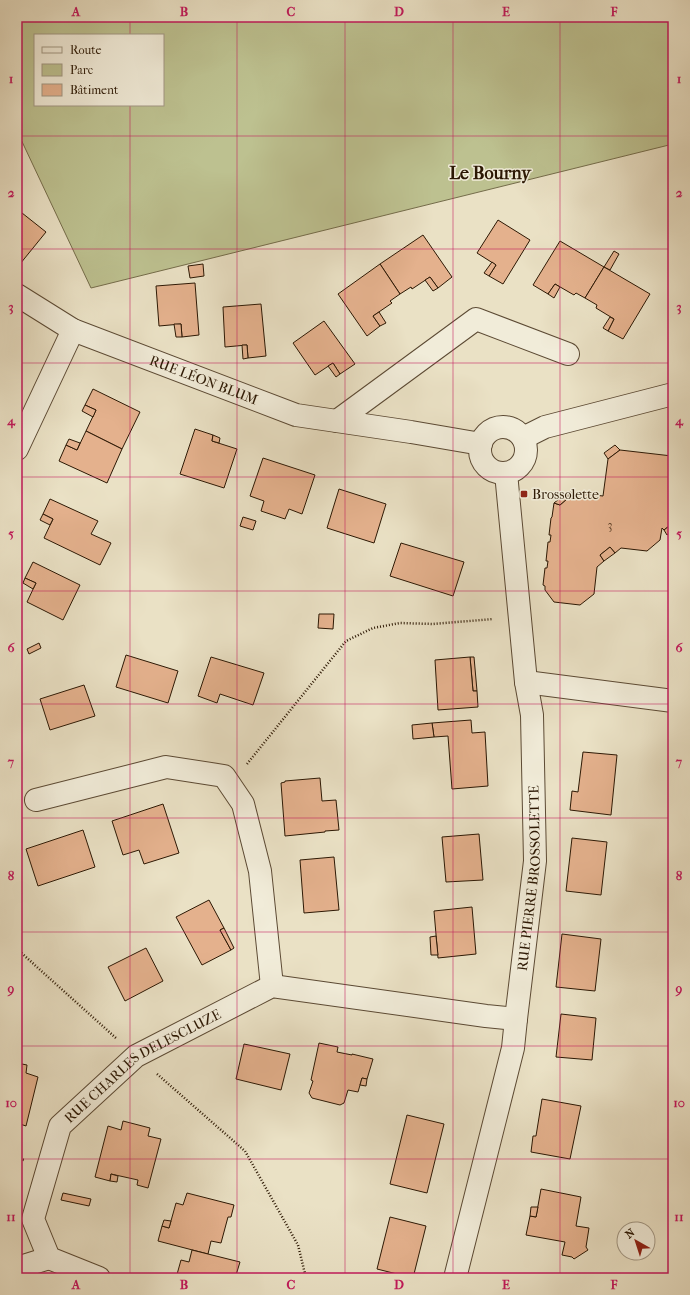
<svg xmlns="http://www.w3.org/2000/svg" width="690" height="1295" viewBox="0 0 690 1295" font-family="'IM FELL French Canon',serif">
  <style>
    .green { fill: #bdc190; stroke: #746c4a; fill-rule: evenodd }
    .building { fill: #e4b18d; stroke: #2c1804 }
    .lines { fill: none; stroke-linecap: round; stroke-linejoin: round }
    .minor-casing { stroke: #5c4a34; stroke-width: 24 }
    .path { stroke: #2c1804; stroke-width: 2.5; stroke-dasharray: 1 2; stroke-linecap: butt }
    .minor { stroke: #f1ecd9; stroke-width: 22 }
    .grid { fill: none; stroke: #c2185b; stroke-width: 1; stroke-opacity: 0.55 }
    .poi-dot { fill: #8f2418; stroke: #f1ecd9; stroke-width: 1.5 }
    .labels { text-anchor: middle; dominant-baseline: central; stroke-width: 3; stroke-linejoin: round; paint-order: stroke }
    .number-label { font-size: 12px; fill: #5a3e26 }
    .street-label { font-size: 14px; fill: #2c1804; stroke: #f1ecd9 }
    .poi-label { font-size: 14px; fill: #2c1804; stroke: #f1ecd9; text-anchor: start }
    .district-label { font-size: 18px; font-weight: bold; fill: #2c1804; stroke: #f1ecd9 }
    .neatline { fill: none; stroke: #c2185b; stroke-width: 1.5 }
    .grid-label { font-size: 13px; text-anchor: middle; font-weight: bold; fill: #c2185b }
  </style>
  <rect width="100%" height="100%" fill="#eae1c5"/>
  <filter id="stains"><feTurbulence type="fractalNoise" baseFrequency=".005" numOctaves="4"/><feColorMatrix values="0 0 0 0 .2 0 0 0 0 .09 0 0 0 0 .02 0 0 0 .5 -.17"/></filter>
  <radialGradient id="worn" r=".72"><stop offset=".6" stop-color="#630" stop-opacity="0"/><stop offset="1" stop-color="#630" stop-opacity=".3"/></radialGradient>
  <!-- green -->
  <path class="green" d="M17,17H673V144L91,288L17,131ZM35,35H163V105H35Z"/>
  <!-- building -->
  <g class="building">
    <polygon points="17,209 46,232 20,264 17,261"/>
    <polygon points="498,220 530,240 503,284 489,276 496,265 477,253"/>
    <polygon points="423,235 452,277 438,288 430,277 412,289 411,287 400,294 380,264"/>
    <polygon points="560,241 604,267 585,298 576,293 574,295 555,284 548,294 533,285"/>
    <polygon points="614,251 619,254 610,270 604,267"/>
    <polygon points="492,262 496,265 489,276 484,273"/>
    <polygon points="203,264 204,276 190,278 188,266"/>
    <polygon points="380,264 400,294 390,301 392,303 373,316 380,326 367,336 338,294"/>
    <polygon points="604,267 650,294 623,339 608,331 614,319 596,308 597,305 585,298"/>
    <polygon points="430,277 438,288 433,291 425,280"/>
    <polygon points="195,283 199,335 182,337 181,324 159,326 156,286"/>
    <polygon points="555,284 560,287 554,298 548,294"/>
    <polygon points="261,304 266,356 248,358 247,345 225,347 223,307"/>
    <polygon points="379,312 386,323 380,326 373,316"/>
    <polygon points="610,317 614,319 608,331 603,328"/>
    <polygon points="324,321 355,364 340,374 333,363 315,375 293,343"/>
    <polygon points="174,324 181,324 182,337 176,337"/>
    <polygon points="242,345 247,345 248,358 243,359"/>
    <polygon points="333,363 340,374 336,377 328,366"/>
    <polygon points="93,389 140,412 122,449 86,431 96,410 85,405"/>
    <polygon points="85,405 96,410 93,417 82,411"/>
    <polygon points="195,429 213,435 212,441 237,449 224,488 180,474"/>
    <polygon points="86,431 122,449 107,483 59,461 66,445 77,450"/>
    <polygon points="213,435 220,438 219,443 212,441"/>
    <polygon points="69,439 80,443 77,450 66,445"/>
    <polygon points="615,445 620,450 608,459 604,453"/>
    <polygon points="620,450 672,456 673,457 673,523 664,530 662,528 660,540 647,551 621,548 615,553 610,547 600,555 604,561 597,567 594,594 580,605 554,602 545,590 545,586 543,585 545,568 547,568 548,561 546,561 548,542 550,542 551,535 549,535 551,518 552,517 554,503 560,505 568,498 568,492 603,496 608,459"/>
    <polygon points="263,458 315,475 302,514 289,509 285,519 261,511 264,501 250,496"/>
    <polygon points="339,489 386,504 374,543 327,528"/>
    <polygon points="568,492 568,498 560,505 554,503"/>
    <polygon points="50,499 98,521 91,534 111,543 100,565 44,538 53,519 43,514"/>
    <polygon points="43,514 53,519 50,525 40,520"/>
    <polygon points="243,517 256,521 253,530 240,526"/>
    <polygon points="673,523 673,531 667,535 664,530"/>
    <polygon points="401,543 464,562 453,596 390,576"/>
    <polygon points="610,547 615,553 604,561 600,555"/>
    <polygon points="33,562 80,585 63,620 27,602 36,583 25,578"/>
    <polygon points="25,578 36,583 33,589 23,583"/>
    <polygon points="319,614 334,614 333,629 318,628"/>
    <polygon points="39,643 41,648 29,654 27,649"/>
    <polygon points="126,655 178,671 168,703 116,687"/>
    <polygon points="211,657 264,673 253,705 220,694 217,703 198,696"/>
    <polygon points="470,657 474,657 477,691 473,691"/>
    <polygon points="470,657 473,691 477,691 478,707 438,710 435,660"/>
    <polygon points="84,685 95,716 50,730 40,699"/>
    <polygon points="471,720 472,733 485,732 488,786 452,789 448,736 434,737 432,723"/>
    <polygon points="432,723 434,737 413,739 412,725"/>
    <polygon points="583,752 617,755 611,815 570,810 572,791 578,792"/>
    <polygon points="320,778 322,801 336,800 339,830 325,831 325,832 285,836 281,783 285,782 285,781"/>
    <polygon points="163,804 179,853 144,864 139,850 123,855 112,821"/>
    <polygon points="83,830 95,867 38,886 26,849"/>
    <polygon points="479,834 483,880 446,882 442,837"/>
    <polygon points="572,838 607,842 601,895 566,891"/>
    <polygon points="334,857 339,910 304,913 300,860"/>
    <polygon points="209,900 224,928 220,930 231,950 202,965 176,917"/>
    <polygon points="472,907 476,954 438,958 434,911"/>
    <polygon points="224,928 234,948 231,950 220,930"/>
    <polygon points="562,934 601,939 595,991 556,987"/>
    <polygon points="436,936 438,955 431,955 430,937"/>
    <polygon points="146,948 163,981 125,1001 108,967"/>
    <polygon points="561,1014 596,1018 592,1060 556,1057"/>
    <polygon points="319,1043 338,1047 337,1052 352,1055 352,1054 373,1059 367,1079 362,1078 358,1092 348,1090 344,1103 340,1105 312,1098 309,1093 313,1081 311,1080"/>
    <polygon points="244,1044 290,1054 281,1090 236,1079"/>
    <polygon points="17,1063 27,1065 26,1073 38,1077 26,1126 17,1123"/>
    <polygon points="362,1078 367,1079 366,1086 360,1085"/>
    <polygon points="542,1099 581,1106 570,1159 531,1152 533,1136 536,1136"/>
    <polygon points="407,1115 444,1124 427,1193 390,1184"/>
    <polygon points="123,1121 150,1128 148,1136 161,1139 148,1188 137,1185 138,1180 111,1174 110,1181 95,1177 108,1126 121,1130"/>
    <polygon points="111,1174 118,1176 117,1182 110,1181"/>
    <polygon points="541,1189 581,1197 576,1226 589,1228 586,1247 588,1250 574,1259 572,1257 562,1255 565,1242 526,1235 530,1216 536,1217"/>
    <polygon points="63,1193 91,1199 89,1206 61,1200"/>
    <polygon points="187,1193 234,1205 231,1217 228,1217 221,1243 211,1241 208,1254 158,1241 162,1226 169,1228 176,1203 183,1205"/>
    <polygon points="531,1207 538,1207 536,1217 530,1216"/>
    <polygon points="390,1217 426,1226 413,1278 377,1269"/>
    <polygon points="164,1220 171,1221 169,1228 162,1226"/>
    <polygon points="192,1250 240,1262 236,1275 233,1274 232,1278 176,1278 181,1260 189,1262"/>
  </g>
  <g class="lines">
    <!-- minor casing -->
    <g class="minor-casing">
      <g id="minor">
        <path id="s1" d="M17,295L73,330L296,415L411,432L481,444"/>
        <polyline points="337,421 476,319 568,354"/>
        <circle cx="503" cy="450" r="23"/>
        <polyline points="523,438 545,427 673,394"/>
        <polyline points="17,449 73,330"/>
        <polyline points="526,682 673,701"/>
        <polyline points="36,800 166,767 224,776 243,804 260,871 272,986"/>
        <polyline points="17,1268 49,1258"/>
        <path id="s2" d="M99,1278L49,1258L33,1219L60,1126L136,1056L272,986L486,1016L516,1019"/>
        <path id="s3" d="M455,1278L513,1048L516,1019L535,861L532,715L526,682L506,473"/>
      </g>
    </g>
    <!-- path -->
    <g class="path">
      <polyline points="247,764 346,641 373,628 400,623 433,624 493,619"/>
      <polyline points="17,949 117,1039"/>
      <polyline points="157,1074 245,1151 298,1245 306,1278"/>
      <polyline points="17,1158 24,1160"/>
    </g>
    <!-- minor -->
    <use href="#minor" class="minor"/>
  </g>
  <!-- grid -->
  <path class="grid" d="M130,17V35M237,17V1278M345,17V1278M453,17V1278M560,17V1278M130,105V1278M17,136H673M17,249H673M17,363H673M17,477H673M17,591H673M17,704H673M17,818H673M17,932H673M17,1046H673M17,1159H673"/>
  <!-- markers -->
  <rect class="poi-dot" x="520" y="490" width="8" height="8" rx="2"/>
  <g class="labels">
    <!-- number labels -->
    <g class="number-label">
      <text x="610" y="525">3</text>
    </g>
    <!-- street labels -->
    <g class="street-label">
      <text stroke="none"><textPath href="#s1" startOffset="206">RUE LÉON BLUM</textPath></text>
      <text stroke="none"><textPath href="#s3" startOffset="408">RUE PIERRE BROSSOLETTE</textPath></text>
      <text stroke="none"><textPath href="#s2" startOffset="296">RUE CHARLES DELESCLUZE</textPath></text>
    </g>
    <!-- poi labels -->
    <g class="poi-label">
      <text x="532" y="494">Brossolette</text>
    </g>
    <!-- district labels -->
    <g class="district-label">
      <text x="490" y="173">Le Bourny</text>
    </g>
  </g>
  <!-- margin -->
  <rect width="690" height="1295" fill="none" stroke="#eae1c5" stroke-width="44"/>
  <!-- legend -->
  <rect x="34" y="34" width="130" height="72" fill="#f1ecd9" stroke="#a29784"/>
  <rect x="42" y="47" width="20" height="6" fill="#f1ecd9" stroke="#a29784"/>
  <text x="70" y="54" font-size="12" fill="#2c1804">Route</text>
  <rect x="42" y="64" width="20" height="12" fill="#bdc190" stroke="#a29784"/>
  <text x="70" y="74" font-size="12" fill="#2c1804">Parc</text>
  <rect x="42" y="84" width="20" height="12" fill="#e4b18d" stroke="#a29784"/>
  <text x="70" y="94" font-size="12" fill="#2c1804">Bâtiment</text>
  <!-- north arrow -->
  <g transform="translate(636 1241) rotate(321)"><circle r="19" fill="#f1ecd9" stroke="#a29784"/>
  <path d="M0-3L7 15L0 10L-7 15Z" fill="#8f2418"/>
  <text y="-6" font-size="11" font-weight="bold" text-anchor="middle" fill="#2c1804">N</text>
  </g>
  <rect x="22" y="22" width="646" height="1251" class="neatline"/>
  <g class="grid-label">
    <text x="76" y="16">A</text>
    <text x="184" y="16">B</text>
    <text x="291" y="16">C</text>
    <text x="399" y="16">D</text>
    <text x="506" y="16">E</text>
    <text x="614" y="16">F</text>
    <text x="11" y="83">1</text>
    <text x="679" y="83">1</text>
    <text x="11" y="197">2</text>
    <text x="679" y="197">2</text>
    <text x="11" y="311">3</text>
    <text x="679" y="311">3</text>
    <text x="11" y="425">4</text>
    <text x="679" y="425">4</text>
    <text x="11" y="538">5</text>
    <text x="679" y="538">5</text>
    <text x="11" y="652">6</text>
    <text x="679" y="652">6</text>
    <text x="11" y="766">7</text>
    <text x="679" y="766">7</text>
    <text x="11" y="880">8</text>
    <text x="679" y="880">8</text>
    <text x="11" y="993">9</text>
    <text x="679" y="993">9</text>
    <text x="11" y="1107">10</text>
    <text x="679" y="1107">10</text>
    <text x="11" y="1221">11</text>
    <text x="679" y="1221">11</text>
    <text x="76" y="1289">A</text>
    <text x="184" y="1289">B</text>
    <text x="291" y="1289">C</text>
    <text x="399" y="1289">D</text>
    <text x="506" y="1289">E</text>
    <text x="614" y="1289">F</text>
  </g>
  <rect width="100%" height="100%" filter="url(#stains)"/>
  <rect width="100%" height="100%" fill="url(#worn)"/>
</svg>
